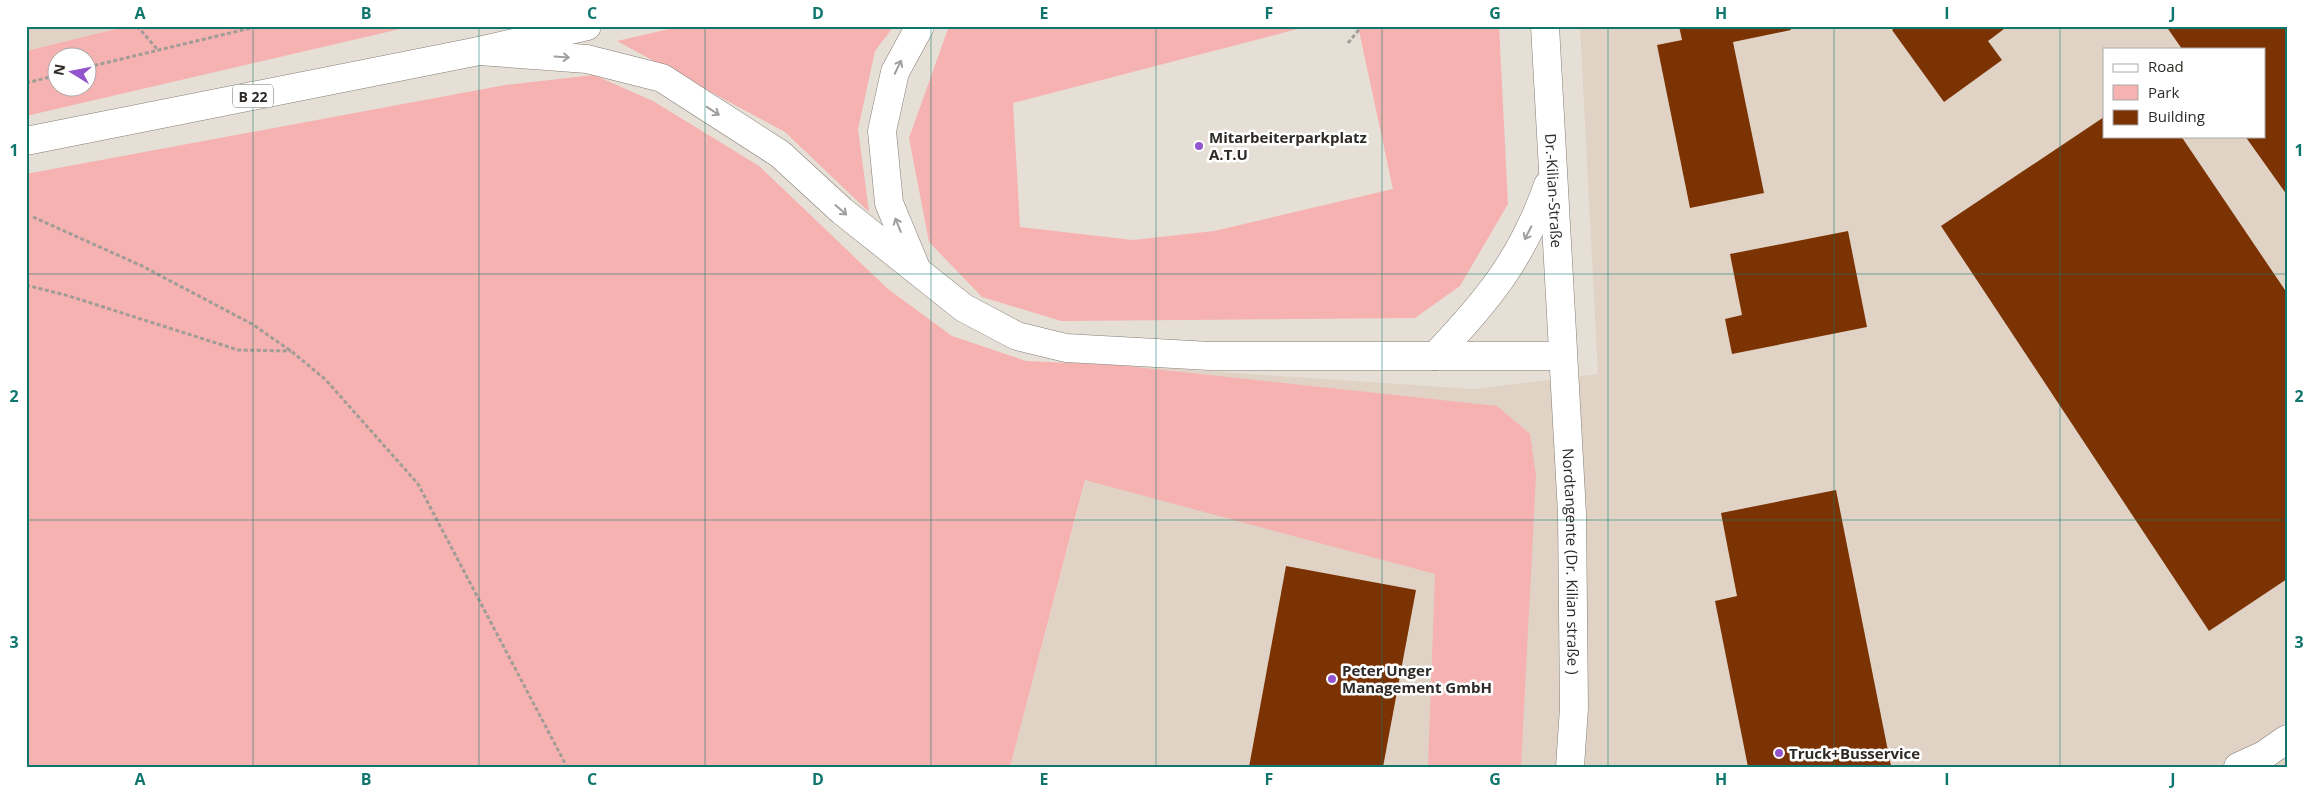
<svg xmlns="http://www.w3.org/2000/svg" width="2313" height="793" viewBox="0 0 2313 793" font-family="'Open Sans',sans-serif">
  <style>
    .built { fill: #e0d3c5; fill-rule: evenodd }
    .green { fill: #f6b2b0; fill-rule: evenodd }
    .building { fill: #7c3303 }
    .lines { fill: none; stroke-linecap: round; stroke-linejoin: round }
    .minor-casing { stroke: #847d76; stroke-width: 29 }
    .major-casing { stroke: #847d76; stroke-width: 29 }
    .path { stroke: #a19c95; stroke-width: 3; stroke-dasharray: 4 2.5; stroke-linecap: butt }
    .minor { stroke: #fff; stroke-width: 28 }
    .major { stroke: #fff; stroke-width: 28 }
    .oneway { stroke: #a09f9e }
    .grid { fill: none; stroke: #0f766e; stroke-width: 1; stroke-opacity: 0.55 }
    .poi-dot { fill: #9355cb; stroke: #fff; stroke-width: 2 }
    .labels { text-anchor: middle; dominant-baseline: central; stroke-width: 5; stroke-linejoin: round; paint-order: stroke }
    .shield { fill: #fff; stroke: #6c6a68; stroke-width: 1 }
    .shield-label { font-size: 14px; font-weight: bold; fill: #2d2a27 }
    .poi-label { font-size: 15px; font-weight: bold; fill: #2d2a27; stroke: #fff; text-anchor: start }
    .street-label { font-size: 15px; fill: #2d2a27; stroke: #fff }
    .neatline { fill: none; stroke: #0f766e; stroke-width: 2 }
    .grid-label { font-size: 16px; text-anchor: middle; font-weight: bold; fill: #0f766e }
  </style>
  <rect width="100%" height="100%" fill="#e6dfd6"/>
  <!-- built -->
  <g class="built">
    <polygon points="26,26 128,26 26,51"/>
    <path d="M1580,26H2287V767H1010L1116,365L1473,389L1598,374ZM2104,49H2264V136H2104Z"/>
  </g>
  <!-- green -->
  <g class="green">
    <path d="M128,26H413L26,116V51ZM58,58H88V88H58Z"/>
    <polygon points="682,26 894,26 875,51 858,129 869,212 785,132 617,41"/>
    <polygon points="949,26 1309,26 1013,103 1020,227 1133,240 1214,231 1393,189 1358,26 1499,26 1508,204 1460,286 1415,318 1061,321 982,297 929,242 909,138"/>
    <polygon points="594,75 653,101 759,166 888,289 952,336 1026,361 1116,365 1497,406 1530,434 1536,476 1521,767 1428,767 1435,574 1085,480 1010,767 26,767 26,174 505,85"/>
  </g>
  <!-- building -->
  <g class="building">
    <polygon points="1679,26 1790,26 1791,30 1733,42 1764,193 1690,208 1657,45 1682,40"/>
    <polygon points="1897,26 2008,26 1988,41 2002,60 1944,102 1892,30"/>
    <polygon points="2166,26 2287,26 2287,195 2245,136 2264,136 2264,49 2182,49"/>
    <polygon points="2104,117 2104,136 2181,136 2287,293 2287,579 2209,631 1941,226"/>
    <polygon points="1848,231 1867,327 1732,354 1725,319 1742,315 1730,254"/>
    <polygon points="1836,490 1891,766 1748,767 1715,601 1737,596 1721,513"/>
    <polygon points="1286,566 1416,590 1383,767 1249,767"/>
  </g>
  <g class="lines">
    <!-- minor casing -->
    <g class="minor-casing">
      <polyline id="minor" points="2238,767 2264,755 2287,739"/>
    </g>
    <!-- major casing -->
    <g class="major-casing">
      <g id="major">
        <path id="s1" d="M1545,26L1572,513L1574,708L1570,767"/>
        <polyline points="479,51 587,59 662,78 780,154 842,211 964,308 1017,336 1066,348 1210,356 1562,356"/>
        <polyline points="26,141 479,51 587,26"/>
        <polyline points="916,268 889,203 882,131 895,72 920,26"/>
        <path d="M1435,356C1488,300 1522,259 1548,185"/>
      </g>
    </g>
    <!-- path -->
    <g class="path">
      <polyline points="137,26 157,49"/>
      <polyline points="1348,43 1362,26"/>
      <polyline points="88,67 259,26"/>
      <polyline points="26,83 58,75"/>
      <polyline points="33,217 142,266 252,324 291,351 326,380 418,484 567,767"/>
      <polyline points="26,285 69,296 238,350 291,351"/>
    </g>
    <!-- minor -->
    <use href="#minor" class="minor"/>
    <!-- major -->
    <use href="#major" class="major"/>
  </g>
  <!-- one-way arrows -->
  <defs><path id="oneway-shaft" d="M-6 0H5M1.5-3L5.5 0L1.5 3" fill="none" stroke-width="1.6" stroke-linecap="round" stroke-linejoin="round" transform="scale(1.25)"/></defs>
  <g class="oneway">
    <use href="#oneway-shaft" transform="translate(562 57) rotate(4)"/>
    <use href="#oneway-shaft" transform="translate(898 67) rotate(-64)"/>
    <use href="#oneway-shaft" transform="translate(713 111) rotate(33)"/>
    <use href="#oneway-shaft" transform="translate(841 210) rotate(41)"/>
    <use href="#oneway-shaft" transform="translate(898 225) rotate(-112)"/>
    <use href="#oneway-shaft" transform="translate(1528 233) rotate(117)"/>
  </g>
  <!-- grid -->
  <path class="grid" d="M253,26V767M479,26V767M705,26V767M931,26V767M1156,26V767M1382,26V767M1608,26V767M1834,26V767M2060,26V767M26,274H2287M26,520H2287"/>
  <!-- markers -->
  <g class="poi-dot">
    <circle cx="1199" cy="146" r="5"/>
    <circle cx="1332" cy="679" r="5"/>
    <circle cx="1779" cy="753" r="5"/>
  </g>
  <g class="labels">
    <!-- shield labels -->
    <rect class="shield" x="233" y="84.5" width="40" height="23" rx="4"/>
    <g class="shield-label">
      <text x="253" y="96">B 22</text>
    </g>
    <!-- poi labels -->
    <g class="poi-label">
      <text x="1209" y="137">Mitarbeiterparkplatz<tspan x="1209" dy="17">A.T.U</tspan></text>
      <text x="1342" y="670">Peter Unger<tspan x="1342" dy="17">Management GmbH</tspan></text>
      <text x="1789" y="753">Truck+Busservice</text>
    </g>
    <!-- street labels -->
    <g class="street-label">
      <text stroke="none"><textPath href="#s1" startOffset="165">Dr.-Kilian-Straße</textPath></text>
      <text stroke="none"><textPath href="#s1" startOffset="536">Nordtangente (Dr. Kilian straße )</textPath></text>
    </g>
  </g>
  <!-- border -->
  <rect width="2313" height="793" fill="none" stroke="#ffffff" stroke-width="55"/>
  <!-- legend -->
  <rect x="2103" y="48" width="162" height="90" fill="#ffffff" stroke="#abaaa9"/>
  <rect x="2113" y="64" width="25" height="8" fill="#ffffff" stroke="#abaaa9"/>
  <text x="2148" y="72" font-size="15" fill="#2d2a27">Road</text>
  <rect x="2113" y="85" width="25" height="15" fill="#f6b2b0" stroke="#abaaa9"/>
  <text x="2148" y="98" font-size="15" fill="#2d2a27">Park</text>
  <rect x="2113" y="110" width="25" height="15" fill="#7c3303" stroke="#abaaa9"/>
  <text x="2148" y="122" font-size="15" fill="#2d2a27">Building</text>
  <!-- north arrow -->
  <g transform="translate(72 72) rotate(280)"><circle r="24" fill="#ffffff" stroke="#abaaa9"/>
  <path d="M0-4L9 19L0 12L-9 19Z" fill="#9355cb"/>
  <text y="-8" font-size="14" font-weight="bold" text-anchor="middle" fill="#2d2a27">N</text>
  </g>
  <rect x="28" y="28" width="2258" height="738" class="neatline"/>
  <g class="grid-label">
    <text x="140" y="19">A</text>
    <text x="366" y="19">B</text>
    <text x="592" y="19">C</text>
    <text x="818" y="19">D</text>
    <text x="1044" y="19">E</text>
    <text x="1269" y="19">F</text>
    <text x="1495" y="19">G</text>
    <text x="1721" y="19">H</text>
    <text x="1947" y="19">I</text>
    <text x="2173" y="19">J</text>
    <text x="14" y="156">1</text>
    <text x="2299" y="156">1</text>
    <text x="14" y="402">2</text>
    <text x="2299" y="402">2</text>
    <text x="14" y="648">3</text>
    <text x="2299" y="648">3</text>
    <text x="140" y="785">A</text>
    <text x="366" y="785">B</text>
    <text x="592" y="785">C</text>
    <text x="818" y="785">D</text>
    <text x="1044" y="785">E</text>
    <text x="1269" y="785">F</text>
    <text x="1495" y="785">G</text>
    <text x="1721" y="785">H</text>
    <text x="1947" y="785">I</text>
    <text x="2173" y="785">J</text>
  </g>
</svg>
